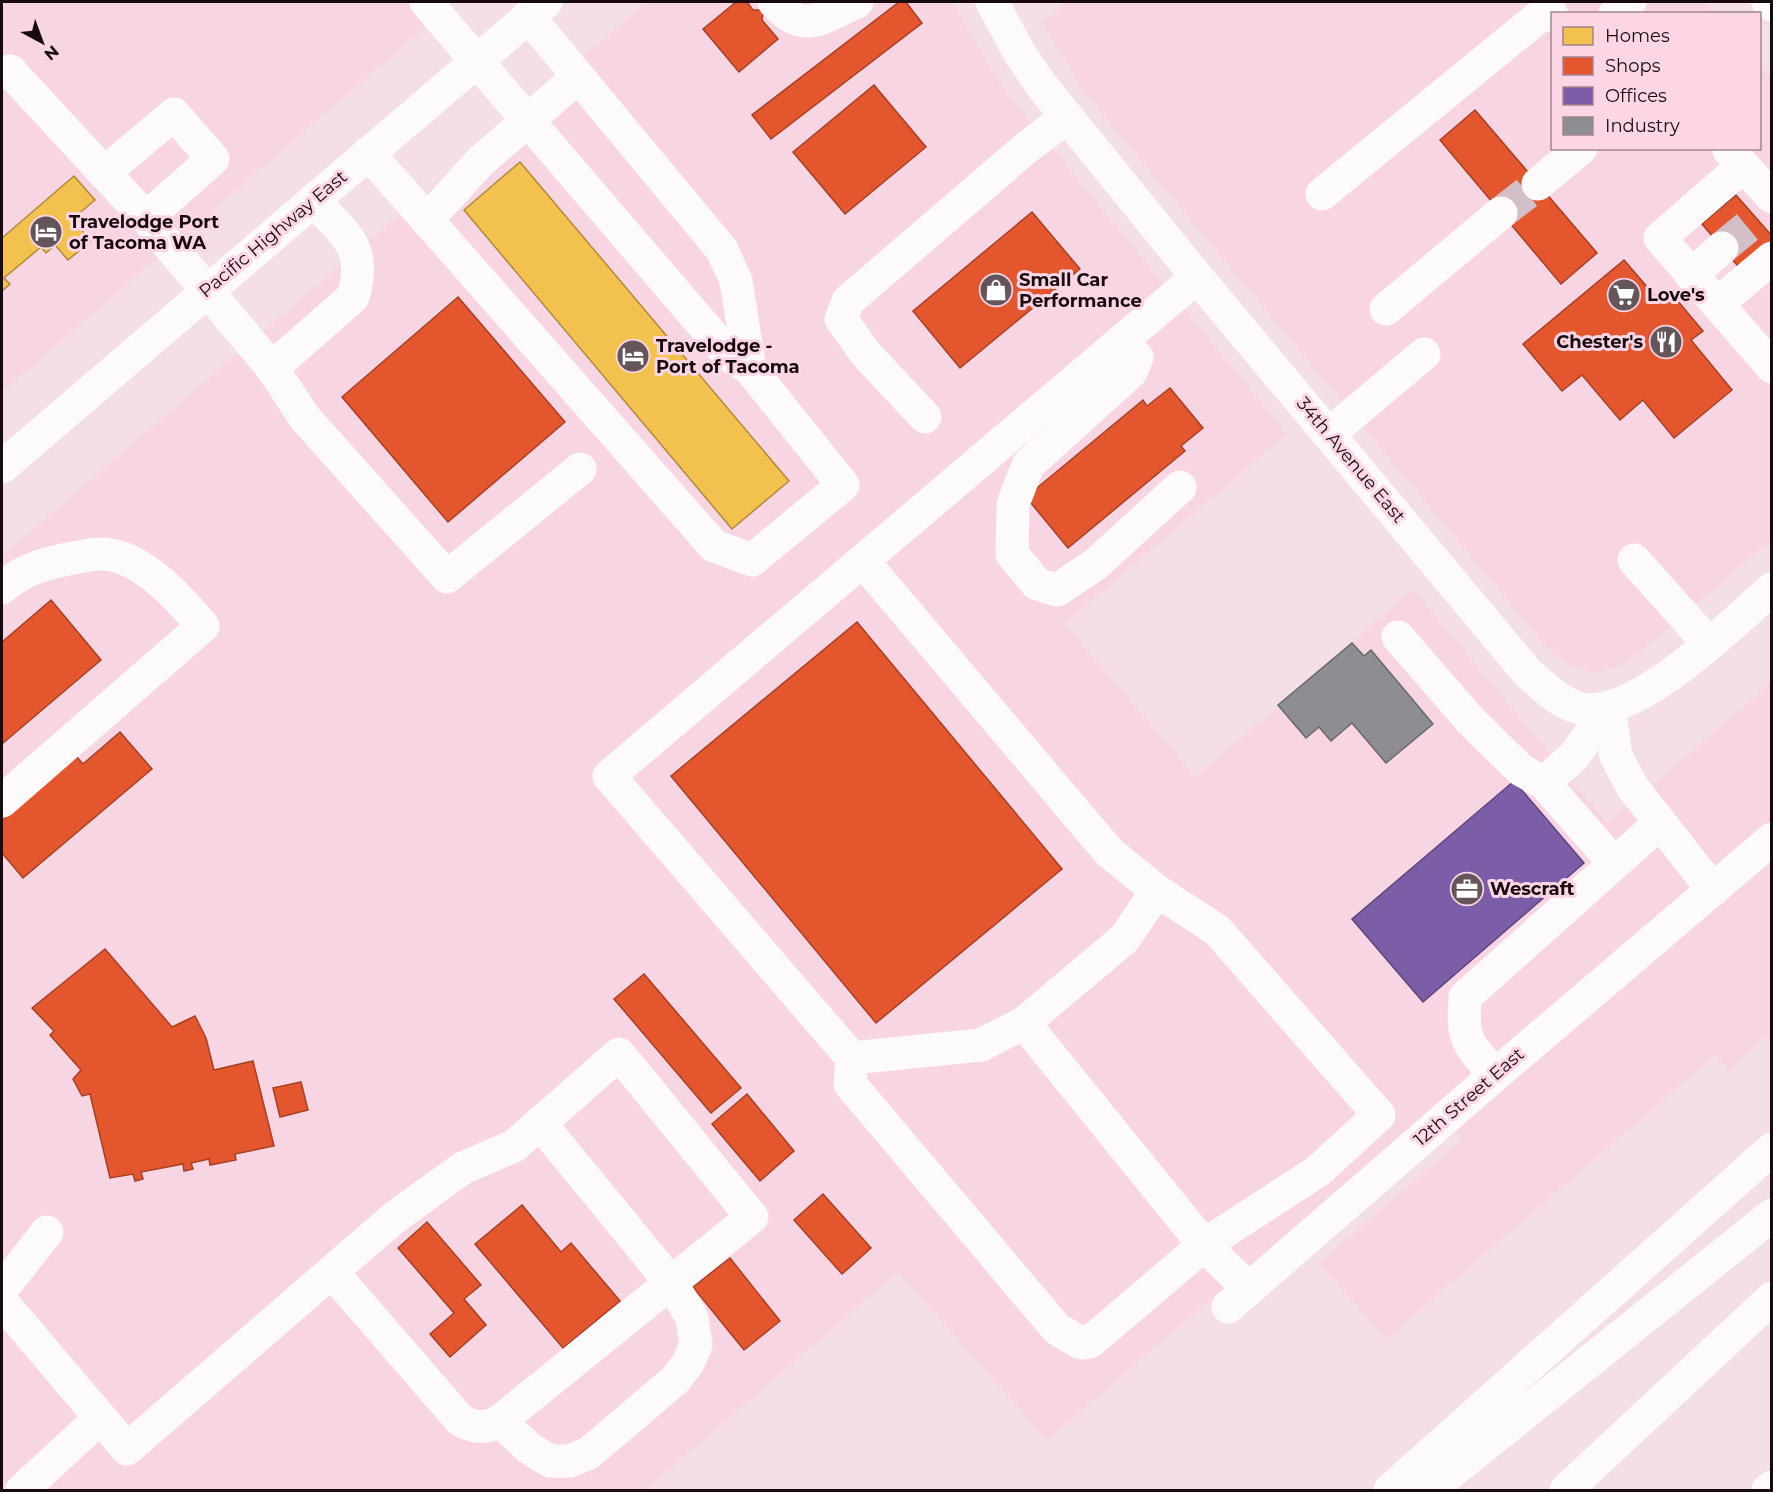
<svg xmlns="http://www.w3.org/2000/svg" width="1773" height="1492" viewBox="0 0 1773 1492" font-family="Montserrat,sans-serif">
  <style>
    .built { fill: #f8d5e2 }
    .homes { fill: #f2c14e; stroke: #b08a3b; stroke-width: 1.5 }
    .shops { fill: #e4572e; stroke: #a64025; stroke-width: 1.5 }
    .offices { fill: #7b5ea7; stroke: #5d457a; stroke-width: 1.5 }
    .industry { fill: #8d8d92; stroke: #6a666b; stroke-width: 1.5 }
    .lines { fill: none; stroke-linecap: round; stroke-linejoin: round }
    .minor-tunnel { stroke: #d3bfc7; stroke-width: 33; stroke-dasharray: 33 16; stroke-linecap: butt }
    .minor { stroke: #fdfafb; stroke-width: 33 }
    .major { stroke: #fdfafb; stroke-width: 33 }
    .highway { stroke: #fdfafb; stroke-width: 33 }
    .labels { text-anchor: middle; dominant-baseline: central; stroke-width: 6; stroke-linejoin: round; paint-order: stroke }
    .poi-label { font-size: 18px; font-weight: bold; fill: #170b10; stroke: #fdd6e5; text-anchor: start }
    .street-label { font-size: 18px; fill: #170b10; stroke: #fdd6e5 }
  </style>
  <rect width="100%" height="100%" fill="#f4dfe7"/>
  <!-- built -->
  <g class="built">
    <polygon points="2,2 454,2 2,392"/>
    <polygon points="647,2 952,2 1002,87 1287,434 1064,624 1196,777 1413,589 1608,824 1771,683 1771,1032 1728,1070 1715,1055 1386,1339 1319,1263 1462,1140 1434,1107 1047,1440 898,1272 645,1490 2,1490 2,556"/>
    <polygon points="1067,2 1704,2 1715,13 1552,14 1552,148 1760,148 1760,65 1771,79 1771,540 1641,651 1618,667 1595,673 1571,666 1548,649 1085,93 1042,23"/>
  </g>
  <!-- homes -->
  <g class="homes">
    <polygon points="520,162 789,481 732,529 464,210"/>
    <polygon points="74,176 95,200 75,217 80,224 78,226 91,241 68,260 55,245 46,253 41,247 4,278 10,284 2,291 2,238"/>
  </g>
  <!-- shops -->
  <g class="shops">
    <polygon points="736,2 747,2 753,10 760,10 763,13 762,20 778,39 739,72 703,29"/>
    <polygon points="899,2 906,2 922,23 771,139 752,115"/>
    <polygon points="874,85 926,147 845,214 793,152"/>
    <polygon points="1475,110 1597,253 1561,284 1440,140"/>
    <polygon points="1736,195 1772,236 1772,245 1742,271 1702,224"/>
    <polygon points="1032,212 1080,269 960,368 913,311"/>
    <polygon points="1624,260 1661,303 1672,294 1703,331 1691,340 1732,390 1674,438 1643,400 1620,420 1582,375 1562,391 1523,344"/>
    <polygon points="458,297 565,422 448,522 342,397"/>
    <polygon points="1170,388 1203,428 1181,446 1185,451 1068,548 1026,497 1143,400 1147,406"/>
    <polygon points="51,600 101,660 2,744 2,642"/>
    <polygon points="857,622 1062,869 876,1023 671,776"/>
    <polygon points="120,732 152,769 23,878 2,853 2,820 76,756 83,764"/>
    <polygon points="105,949 172,1027 195,1016 206,1038 214,1070 253,1061 274,1146 235,1154 236,1160 210,1165 209,1159 191,1163 193,1169 184,1171 183,1164 141,1172 143,1179 135,1181 133,1174 110,1178 90,1094 82,1096 73,1079 81,1070 50,1035 54,1031 32,1008"/>
    <polygon points="644,974 741,1088 711,1113 614,999"/>
    <polygon points="301,1082 308,1110 280,1117 273,1088"/>
    <polygon points="747,1094 794,1151 760,1181 712,1124"/>
    <polygon points="823,1194 871,1248 842,1274 794,1220"/>
    <polygon points="522,1205 561,1252 571,1243 620,1301 563,1348 475,1244"/>
    <polygon points="427,1222 481,1285 464,1299 486,1325 450,1357 430,1334 454,1313 398,1248"/>
    <polygon points="730,1258 780,1321 744,1350 693,1287"/>
  </g>
  <!-- offices -->
  <polygon class="offices" points="1514,781 1584,863 1423,1002 1352,919"/>
  <!-- industry -->
  <polygon class="industry" points="1352,643 1364,656 1371,650 1433,724 1386,763 1352,723 1331,741 1319,727 1306,738 1278,705"/>
  <g class="lines">
    <!-- minor-tunnel -->
    <g class="minor-tunnel">
      <polyline points="1501,213 1538,184"/>
      <polyline points="1722,248 1757,219"/>
    </g>
    <!-- minor -->
    <g class="minor">
      <path d="M774,2C804,36 822,17 857,2"/>
      <path d="M992,2L1020,54L1042,86L1197,277L1527,672C1542,685 1558,702 1579,708C1633,723 1733,623 1772,589"/>
      <polyline points="1615,14 1630,2"/>
      <polyline points="528,16 722,250 736,281 750,369"/>
      <path d="M10,71L146,218L272,368L353,297C368,246 345,235 313,200"/>
      <polyline points="1729,150 1772,197"/>
      <polyline points="368,153 714,546 752,560 843,485 750,369 729,355 426,2"/>
      <polyline points="1743,166 1660,238 1772,367"/>
      <polyline points="104,173 174,114 213,159 146,218"/>
      <polyline points="1538,184 1581,148"/>
      <polyline points="1322,194 1541,15 1552,15"/>
      <polyline points="427,220 481,161 578,77"/>
      <polyline points="1691,275 1722,248"/>
      <polyline points="1717,304 1772,258"/>
      <polyline points="1386,309 1501,213"/>
      <polyline points="1123,341 1137,357 1131,372 1028,465 1013,504 1012,554 1037,584 1057,590 1096,564 1180,487"/>
      <polyline points="272,368 305,418 447,577 580,469"/>
      <polyline points="925,417 866,354 841,319 848,301 1026,148 1067,117"/>
      <polyline points="1329,434 1424,354"/>
      <polyline points="1634,560 1709,644"/>
      <path d="M863,561L1109,852L1157,891L1217,930L1379,1115L1318,1171L1204,1245L1090,1342L1081,1343L1057,1329L850,1084L852,1058L609,776C805,610 1000,443 1197,277"/>
      <path d="M2,588C21,571 42,564 68,559C78,558 89,554 100,554C139,553 179,598 203,626L2,801"/>
      <polyline points="1398,637 1470,720 1521,770 1544,783 1614,863"/>
      <polyline points="1609,707 1616,756 1633,788 1713,890"/>
      <polyline points="1544,783 1574,756 1609,707"/>
      <polyline points="1024,1023 1204,1245 1249,1289"/>
      <polyline points="852,1058 981,1045 1024,1023 1124,939 1157,891"/>
      <path d="M1495,1075C1467,1043 1462,1041 1465,997L1660,823"/>
      <polyline points="2,1289 47,1232"/>
      <path d="M2,1302L127,1449L395,1217L463,1168L514,1146L619,1054L752,1217L500,1421C485,1429 474,1428 460,1420L332,1272"/>
      <polyline points="1228,1307 1495,1075 1772,839"/>
      <polyline points="500,1421 529,1448 550,1461 570,1461 589,1453 675,1380 688,1363 696,1345 692,1318 672,1284 540,1123"/>
      <polyline points="22,1490 100,1418"/>
    </g>
    <!-- major -->
    <g class="major">
      <polyline points="1768,2 1772,5"/>
      <polyline points="2,467 546,2"/>
    </g>
    <!-- highway -->
    <g class="highway">
      <polyline points="1390,1490 1772,1149"/>
      <polyline points="1429,1490 1772,1215"/>
      <polyline points="1566,1490 1772,1298"/>
      <polyline points="1768,1490 1772,1487"/>
    </g>
  </g>
  <!-- icons -->
  <defs>
    <g id="hotel-disc" transform="scale(1.725)"><circle r="9.5" fill="#64555b" stroke="#fdd6e5"/><path d="M-6-4.5h1.5V1H6V5H4.5V3h-9V5H-6ZM-4 0a1.8 1.8 0 1 1 3.6 0ZM.5 0V-2.5h3Q6-2.5 6 0Z" fill="#fff"/></g>
    <g id="shop-disc" transform="scale(1.725)"><circle r="9.5" fill="#64555b" stroke="#fdd6e5"/><path d="M-5-2.5h2.3a2.7 3.5 0 0 1 5.4 0H5L5.5 6h-11ZM-1.5-2.5h3a1.5 2.3 0 0 0-3 0Z" fill="#fff"/></g>
    <g id="supermarket-disc" transform="scale(1.725)"><circle r="9.5" fill="#64555b" stroke="#fdd6e5"/><path d="M-6-5.5h2.5l.6 2H6L4.5 2H-2.5L-4.4-4H-6ZM-1.5 3.2a1.3 1.3 0 1 0 .1 0ZM3 3.2a1.3 1.3 0 1 0 .1 0Z" fill="#fff"/></g>
    <g id="restaurant-disc" transform="scale(1.725)"><circle r="9.5" fill="#64555b" stroke="#fdd6e5"/><path d="M-5-6h1v4h1v-4h1v4h1v-4h1v5L-1.5 .5V6h-2V.5L-5-1ZM5-6V6H3V1.5H1.5Q1.5-4 5-6Z" fill="#fff"/></g>
    <g id="office-disc" transform="scale(1.725)"><circle r="9.5" fill="#64555b" stroke="#fdd6e5"/><path d="M-6-3h4V-5.5h4V-3h4V5H-6ZM-1-4.5V-3h2v-1.5ZM-6 0V1H6V0Z" fill="#fff"/></g>
  </defs>
  <g fill-rule="evenodd">
    <use href="#hotel-disc" x="46" y="232"/>
    <use href="#shop-disc" x="996" y="290"/>
    <use href="#supermarket-disc" x="1624" y="295"/>
    <use href="#restaurant-disc" x="1666" y="342"/>
    <use href="#hotel-disc" x="633" y="356"/>
    <use href="#office-disc" x="1467" y="889"/>
  </g>
  <g class="labels">
    <!-- poi labels -->
    <g class="poi-label">
      <text x="69" y="222">Travelodge Port<tspan x="69" dy="21">of Tacoma WA</tspan></text>
      <text x="1019" y="280">Small Car<tspan x="1019" dy="21">Performance</tspan></text>
      <text x="1647" y="295">Love's</text>
      <text x="1643" y="342" text-anchor="end">Chester's</text>
      <text x="656" y="346">Travelodge -<tspan x="656" dy="21">Port of Tacoma</tspan></text>
      <text x="1490" y="889">Wescraft</text>
    </g>
    <!-- street labels -->
    <g class="street-label">
      <text transform="translate(273 234) rotate(-40)">Pacific Highway East</text>
      <text transform="translate(1351 460) rotate(50)">34th Avenue East</text>
      <text transform="translate(1469 1097) rotate(-41)">12th Street East</text>
    </g>
  </g>
  <!-- border -->
  <rect width="1773" height="1492" fill="none" stroke="#170b10" stroke-width="6"/>
  <!-- legend -->
  <rect x="1551" y="12" width="210" height="138" fill="#fdd6e5" stroke="#a18590" stroke-width="1.5"/>
  <rect x="1563" y="27" width="30" height="18" fill="#f2c14e" stroke="#a18590" stroke-width="1.5"/>
  <text x="1605" y="42" font-size="18" fill="#170b10">Homes</text>
  <rect x="1563" y="57" width="30" height="18" fill="#e4572e" stroke="#a18590" stroke-width="1.5"/>
  <text x="1605" y="72" font-size="18" fill="#170b10">Shops</text>
  <rect x="1563" y="87" width="30" height="18" fill="#7b5ea7" stroke="#a18590" stroke-width="1.5"/>
  <text x="1605" y="102" font-size="18" fill="#170b10">Offices</text>
  <rect x="1563" y="117" width="30" height="18" fill="#8d8d92" stroke="#a18590" stroke-width="1.5"/>
  <text x="1605" y="132" font-size="18" fill="#170b10">Industry</text>
  <!-- north arrow -->
  <g transform="translate(42 42) rotate(139)" stroke="#fdd6e5" stroke-width="4.5" paint-order="stroke">
  <path d="M0-4.5L10 22L0 15L-10 22Z" fill="#170b10"/>
  <text y="-9" font-size="16" font-weight="bold" text-anchor="middle" fill="#170b10">N</text>
  </g>
</svg>
